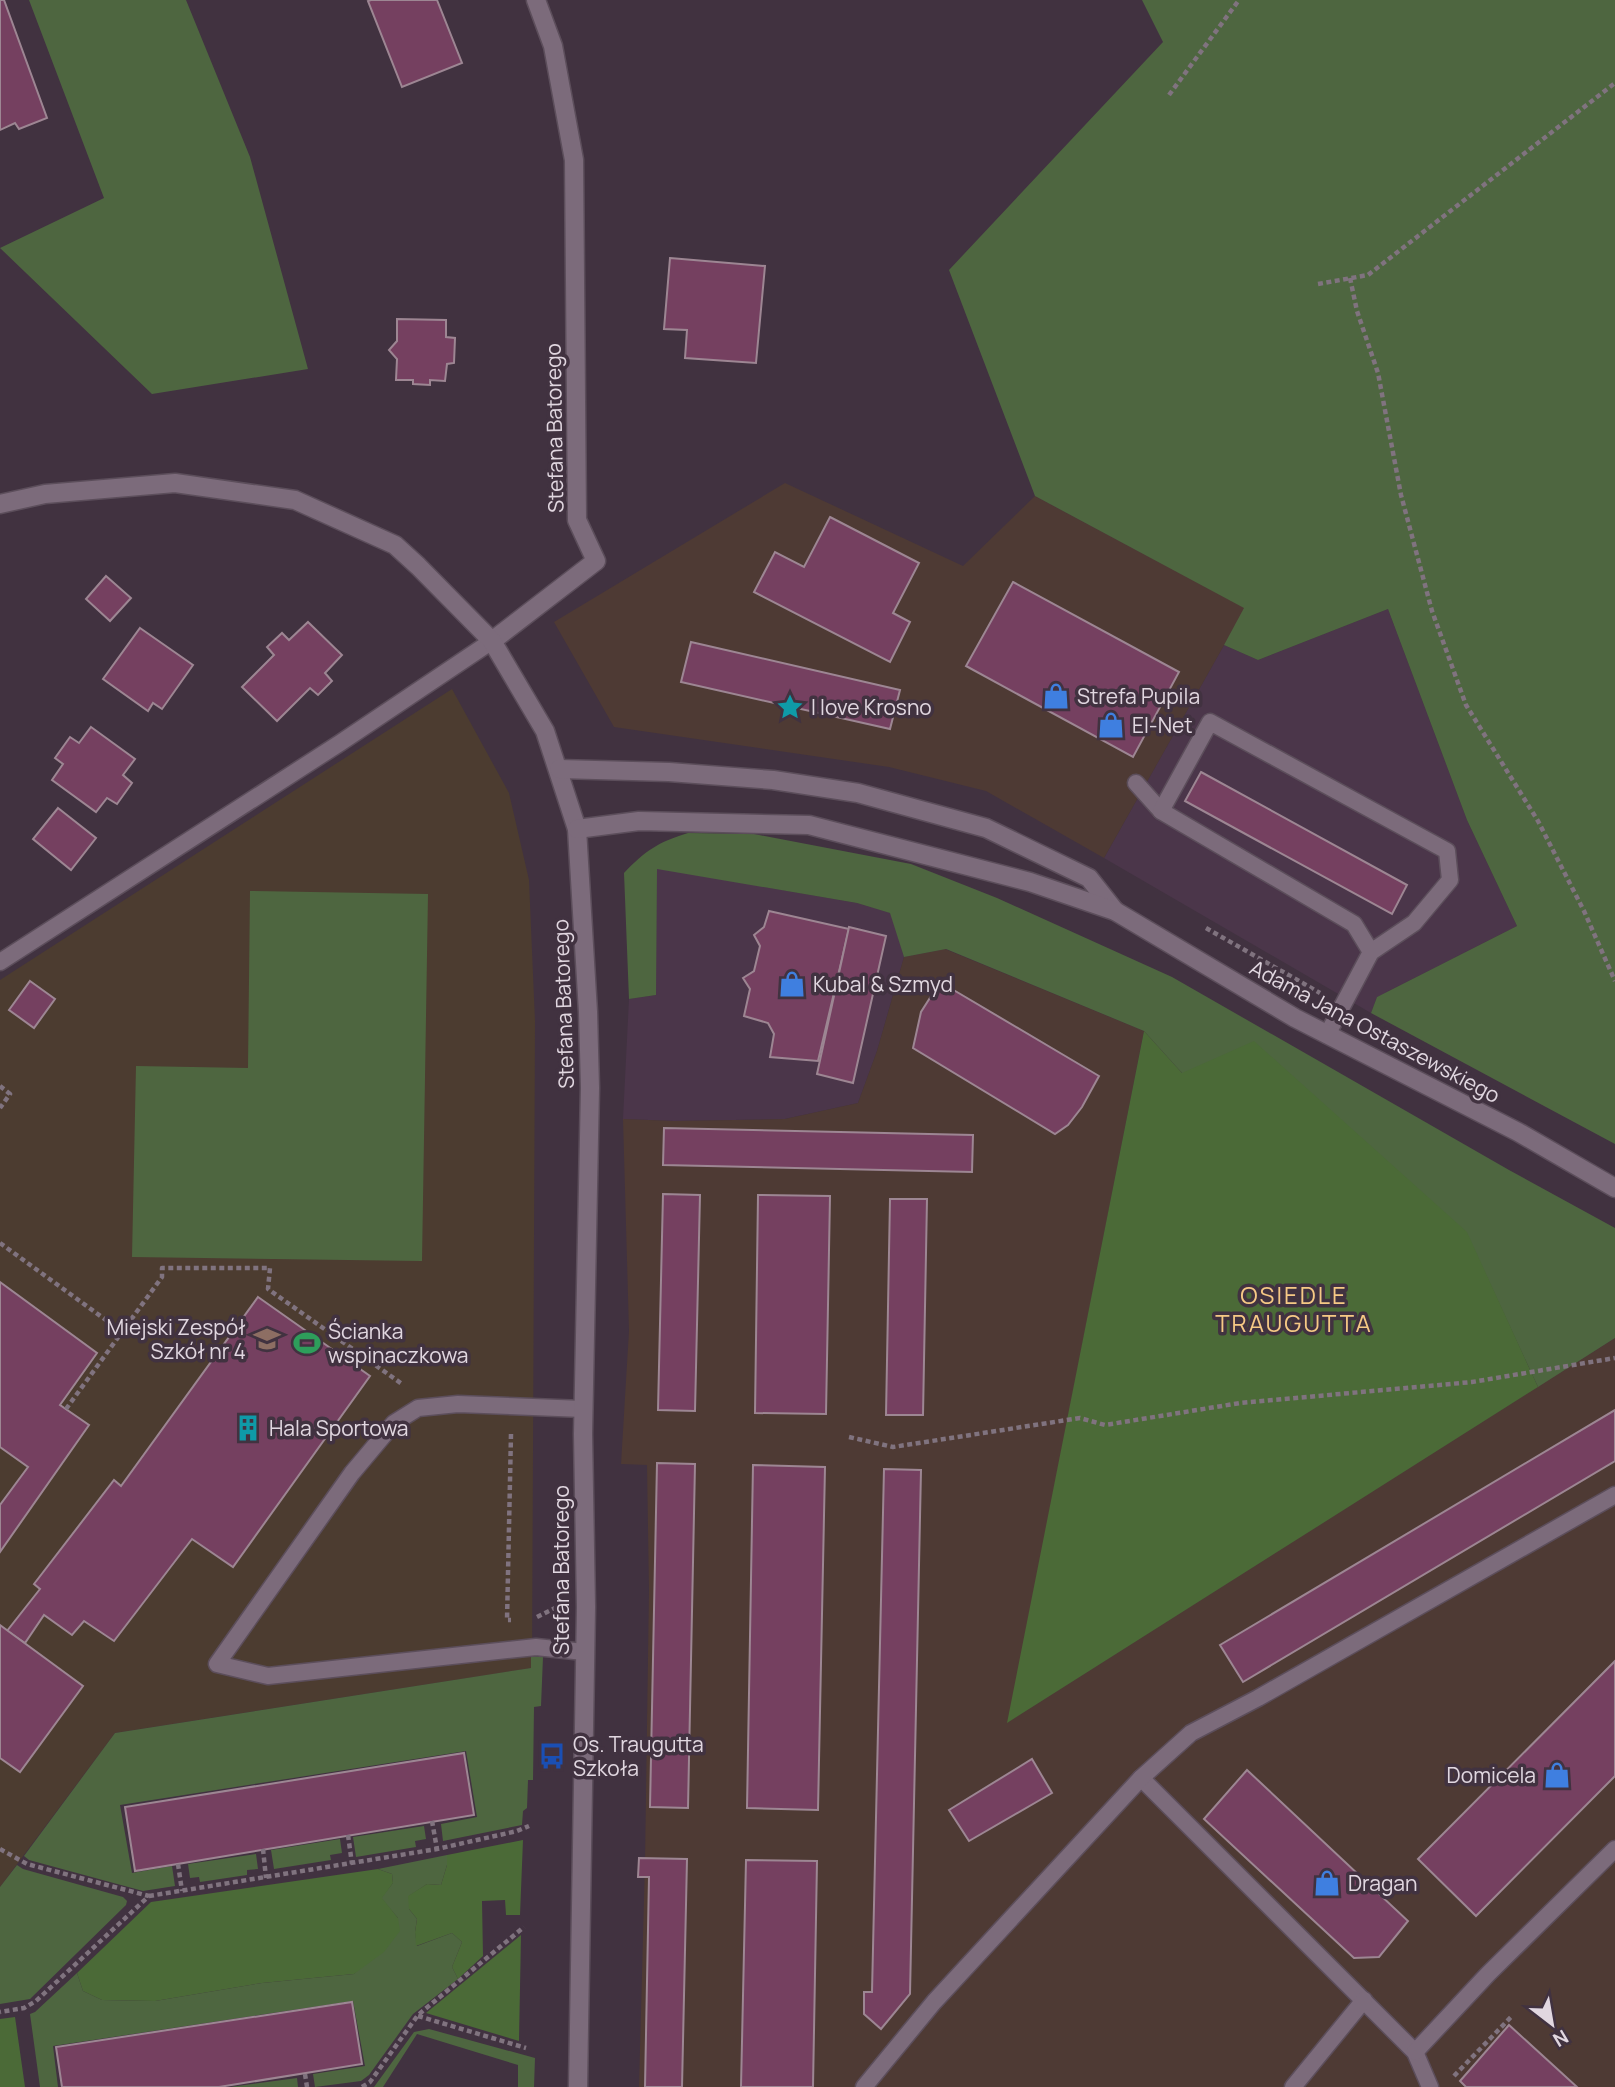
<svg xmlns="http://www.w3.org/2000/svg" width="1615" height="2087" viewBox="0 0 1615 2087" font-family="Manrope,sans-serif">
  <style>
    .built { fill: #4b364a }
    .industrial { fill: #4e3a34 }
    .education { fill: #4c3c30 }
    .green { fill: #4e6640 }
    .forest { fill: #4b6a37 }
    .building { fill: #754060; stroke: #9d8693; stroke-width: 2 }
    .lines { fill: none; stroke-linecap: round; stroke-linejoin: round }
    .service-casing { stroke: #5c4e5b; stroke-width: 19 }
    .minor-casing { stroke: #5c4e5b; stroke-width: 21 }
    .tertiary-casing { stroke: #5c4e5b; stroke-width: 21 }
    .path { stroke: #80737f; stroke-width: 4.5; stroke-dasharray: 5 3.5; stroke-linecap: butt }
    .service { stroke: #7c6b7b; stroke-width: 16 }
    .minor { stroke: #7c6b7b; stroke-width: 18 }
    .tertiary { stroke: #7c6b7b; stroke-width: 18 }
    .labels { text-anchor: middle; dominant-baseline: central; stroke-width: 7; stroke-linejoin: round; paint-order: stroke }
    .street-label { font-size: 21px; fill: #e1d7e0; stroke: #413240 }
    .poi-label { font-size: 21px; fill: #e1d7e0; stroke: #413240; text-anchor: start }
    .quarter-label { font-size: 24px; letter-spacing: 2px; fill: #f6c985; stroke: #413240 }
  </style>
  <rect width="100%" height="100%" fill="#413240"/>
  <!-- built -->
  <g class="built">
    <polygon points="1388,609 1467,820 1517,926 1377,997 1371,1013 1104,858 1224,645 1258,660"/>
    <polygon points="656,868 857,903 891,913 904,957 877,1051 858,1103 785,1119 674,1121 623,1119 629,999 656,995"/>
  </g>
  <!-- industrial -->
  <g class="industrial">
    <polygon points="785,483 963,566 1035,496 1245,608 1104,858 986,791 889,767 614,727 554,622"/>
    <polygon points="945,949 1144,1031 1008,1722 1615,1338 1615,2087 639,2087 645,1862 649,1590 647,1465 621,1464 629,1331 623,1119 674,1121 785,1119 858,1103 877,1051 904,957"/>
  </g>
  <!-- education -->
  <polygon class="education" points="452,689 509,793 529,880 535,1021 532,1668 115,1733 0,1887 0,980"/>
  <!-- green -->
  <g class="green">
    <polygon points="29,0 186,0 250,157 308,369 152,394 0,248 104,198"/>
    <polygon points="1142,0 1615,0 1615,1144 1371,1013 1377,997 1517,926 1467,820 1388,609 1258,660 1224,645 1244,608 1035,496 949,270 1163,42"/>
    <path d="M688,833L754,834L911,864L997,898L1172,977L1509,1170L1615,1228V1338L1538,1387L1466,1232L1182,1073L1144,1031L946,949L904,957L890,913L857,903L657,869L656,995L629,999L624,873C645,851 658,842 688,833Z"/>
    <polygon points="250,891 428,894 422,1261 132,1257 136,1066 248,1068"/>
    <polygon points="531,1656 543,1657 541,1706 534,1707 533,1780 528,1780 527,1808 523,1811 522,1825 443,1841 441,1824 477,1817 466,1751 120,1805 132,1873 172,1866 175,1886 143,1891 29,1860 24,1856 115,1733 531,1668"/>
    <polygon points="424,1826 426,1839 415,1841 416,1847 356,1857 353,1837"/>
    <polygon points="340,1839 342,1853 330,1855 331,1860 274,1869 271,1850"/>
    <polygon points="256,1854 258,1869 247,1870 247,1875 200,1882 199,1877 190,1878 188,1864"/>
    <polygon points="447,1855 447,1865 441,1885 427,1884 409,1896 409,1909 417,1919 415,1932 417,1946 452,1933 462,1942 452,1967 458,1979 413,2014 369,2075 361,2081 315,2087 313,2074 365,2066 353,2001 53,2046 58,2087 40,2087 30,2014 35,2012 77,1973 83,1991 102,2000 155,2001 262,1983 354,1974 398,1918 381,1898 393,1883 392,1874 378,1869"/>
    <polygon points="17,1865 23,1869 123,1897 127,1901 126,1905 30,1999 0,2004 0,1887"/>
    <polygon points="429,2029 535,2058 534,2087 518,2087 518,2065 417,2034 383,2087 374,2087 414,2032"/>
    <polygon points="297,2078 298,2087 230,2087"/>
  </g>
  <!-- forest -->
  <g class="forest">
    <polygon points="1144,1031 1182,1073 1254,1041 1467,1232 1538,1387 1007,1723"/>
    <polygon points="523,1840 520,1915 506,1915 505,1900 482,1901 483,1956 458,1979 452,1967 462,1942 452,1933 416,1946 415,1932 417,1919 409,1909 408,1896 427,1884 441,1885 447,1865 447,1855"/>
    <polygon points="378,1869 392,1874 393,1883 382,1898 398,1918 400,1931 384,1952 354,1974 262,1983 155,2001 102,2000 83,1991 77,1973 151,1902"/>
    <polygon points="521,1935 519,2041 426,2013"/>
    <polygon points="15,2017 25,2087 0,2087 0,2019"/>
  </g>
  <!-- building -->
  <g class="building">
    <polygon points="0,0 4,0 47,118 19,129 15,123 0,130"/>
    <polygon points="371,0 437,0 462,63 402,87 368,1"/>
    <polygon points="670,258 765,266 756,363 685,358 687,330 664,329"/>
    <polygon points="397,319 446,320 446,337 455,338 454,363 447,364 445,381 430,380 430,385 413,384 413,380 396,380 397,359 389,350 397,341"/>
    <polygon points="830,517 919,563 893,613 910,622 890,662 754,592 775,552 804,567"/>
    <polygon points="106,576 131,598 110,621 86,599"/>
    <polygon points="1013,582 1179,672 1133,757 966,666"/>
    <polygon points="308,622 342,655 325,673 332,681 318,695 310,688 277,721 242,687 274,655 267,647 282,633 289,640"/>
    <polygon points="140,628 193,665 162,709 153,703 148,711 103,679"/>
    <polygon points="691,642 900,690 890,729 681,682"/>
    <polygon points="91,727 135,759 123,775 132,783 117,804 107,798 96,812 52,780 63,764 55,758 70,737 79,743"/>
    <polygon points="1201,772 1407,885 1392,914 1185,801"/>
    <polygon points="58,808 96,838 71,870 33,839"/>
    <polygon points="769,911 849,929 818,1061 770,1057 774,1034 768,1023 744,1016 750,989 743,978 754,971 760,946 754,935 764,927"/>
    <polygon points="849,927 886,936 853,1083 817,1074"/>
    <polygon points="30,981 55,999 34,1028 9,1010"/>
    <polygon points="940,982 1099,1076 1082,1107 1068,1125 1055,1134 913,1048 921,1012"/>
    <polygon points="664,1128 973,1135 972,1172 663,1165"/>
    <polygon points="663,1194 700,1195 695,1411 658,1410"/>
    <polygon points="758,1195 830,1196 826,1414 755,1413"/>
    <polygon points="890,1199 927,1199 923,1415 886,1415"/>
    <polygon points="0,1282 97,1353 60,1405 89,1425 0,1552 0,1505 28,1467 0,1447"/>
    <polygon points="258,1297 370,1376 233,1567 192,1539 114,1641 84,1621 72,1635 44,1615 25,1643 7,1631 40,1589 34,1584 114,1480 121,1486"/>
    <polygon points="1615,1410 1615,1461 1243,1682 1220,1645"/>
    <polygon points="657,1463 695,1464 688,1808 650,1807"/>
    <polygon points="753,1465 825,1467 818,1810 747,1808"/>
    <polygon points="884,1469 921,1470 910,1994 881,2029 864,2014 864,1992 872,1992"/>
    <polygon points="0,1625 83,1686 20,1772 0,1758"/>
    <polygon points="1615,1661 1615,1776 1476,1916 1418,1859"/>
    <polygon points="464,1753 474,1815 135,1871 125,1807"/>
    <polygon points="1032,1759 1052,1793 969,1841 949,1810"/>
    <polygon points="1247,1770 1408,1921 1379,1957 1354,1958 1204,1819"/>
    <polygon points="639,1858 687,1859 682,2087 645,2087 649,1877 638,1877"/>
    <polygon points="746,1860 817,1861 813,2087 741,2087"/>
    <polygon points="352,2002 362,2064 219,2087 62,2087 56,2047"/>
    <polygon points="1509,2025 1577,2087 1466,2087 1460,2081"/>
  </g>
  <g class="lines">
    <!-- service casing -->
    <g class="service-casing">
      <g id="service">
        <polyline points="1136,783 1161,811"/>
        <polyline points="0,962 340,743 492,641"/>
        <polyline points="1327,1035 1371,952 1414,923 1450,880 1447,851 1210,722 1161,811 1354,924 1371,952"/>
        <polyline points="583,1409 458,1404 418,1408 394,1423 352,1473 217,1664 268,1676 536,1647 584,1652"/>
        <polyline points="1141,1778 1415,2052 1430,2087"/>
        <polyline points="1415,2052 1488,1974 1615,1849"/>
        <polyline points="864,2087 934,2002 1141,1778 1191,1733 1258,1698 1615,1495"/>
        <polyline points="1293,2087 1364,2000"/>
      </g>
    </g>
    <!-- minor casing -->
    <g class="minor-casing">
      <polyline id="minor" points="492,641 596,561 577,520 574,160 553,46 536,0"/>
    </g>
    <!-- tertiary casing -->
    <g class="tertiary-casing">
      <g id="tertiary">
        <polyline points="0,504 45,494 175,483 295,500 395,545 418,566 492,641 545,731 577,829 588,1012 590,1088 583,1434 586,1607 578,2087"/>
        <polyline points="559,769 669,772 773,780 858,793 986,828 1089,878 1115,911"/>
        <polyline points="577,829 639,821 809,825 1030,882 1115,911 1295,1018 1518,1132 1615,1188"/>
      </g>
    </g>
    <!-- path -->
    <g class="path">
      <polyline points="1169,95 1239,0"/>
      <polyline points="1350,278 1357,311 1378,373 1401,495 1432,611 1466,705 1538,821 1584,911 1615,981"/>
      <polyline points="1318,284 1368,275 1615,83"/>
      <polyline points="1206,928 1320,993"/>
      <polyline points="0,1086 10,1094 0,1108"/>
      <polyline points="0,1243 121,1331"/>
      <polyline points="66,1409 162,1277 162,1268 270,1268 268,1289 402,1384"/>
      <polyline points="511,1434 507,1620 511,1620"/>
      <polyline points="849,1437 893,1447 1080,1418 1105,1425 1240,1403 1472,1382 1615,1358"/>
      <polyline points="537,1617 555,1608"/>
      <polyline points="432,1821 437,1849"/>
      <polyline points="348,1835 352,1864"/>
      <polyline points="0,1849 27,1864 149,1896 36,2001 24,2008 0,2012"/>
      <polyline points="263,1849 266,1878"/>
      <polyline points="178,1864 182,1891"/>
      <polyline points="149,1896 437,1849 517,1831 529,1826"/>
      <polyline points="418,2016 526,2048"/>
      <polyline points="305,2074 307,2087"/>
      <polyline points="1454,2076 1511,2017"/>
      <polyline points="362,2087 370,2082 418,2015 524,1927"/>
    </g>
    <!-- service -->
    <use href="#service" class="service"/>
    <!-- minor -->
    <use href="#minor" class="minor"/>
    <!-- tertiary -->
    <use href="#tertiary" class="tertiary"/>
  </g>
  <!-- icons -->
  <defs>
    <g id="shop-bare" transform="scale(2.1)"><path d="M-5-2.5h2.3a2.7 3.5 0 0 1 5.4 0H5L5.5 6h-11ZM-1.5-2.5h3a1.5 2.3 0 0 0-3 0Z" fill="#3f7fe0" stroke="#413240" stroke-width="2.5" paint-order="stroke"/></g>
    <g id="sight-bare" transform="scale(2.1)"><path d="M0-6L1.8-2.2L6-1.7L2.9 1.2L3.7 5.4L0 3.3L-3.7 5.4L-2.9 1.2L-6-1.7L-1.8-2.2Z" fill="#0f9aa8" stroke="#413240" stroke-width="2.5" paint-order="stroke"/></g>
    <g id="school-bare" transform="scale(2.1)"><path d="M0-5L7-2L0 1L-7-2ZM-4 1L0 2.5L4 1V4Q0 6-4 4Z" fill="#8d6e63" stroke="#413240" stroke-width="2.5" paint-order="stroke"/></g>
    <g id="stadium-bare" transform="scale(2.1)"><path d="M0-5a6.5 5 0 1 0 0 10a6.5 5 0 1 0 0-10ZM-3.5-1.8h7v3.6h-7Z" fill="#2e9e5b" stroke="#413240" stroke-width="2.5" paint-order="stroke"/></g>
    <g id="building-bare" transform="scale(2.1)"><path d="M-4-6H4V6H1V3H-1V6H-4ZM-2.5-4.3h1.7v1.8h-1.7ZM.8-4.3h1.7v1.8H.8ZM-2.5-1h1.7V.8h-1.7ZM.8-1h1.7V.8H.8Z" fill="#0f9aa8" stroke="#413240" stroke-width="2.5" paint-order="stroke"/></g>
    <g id="bus-bare" transform="scale(2.1)"><path d="M-5-6H5V4H4V6H2V4H-2V6H-4V4H-5ZM-3.5-4V0h7V-4ZM-3.5 1.2v1.5H-2V1.2ZM2 1.2v1.5H3.5V1.2Z" fill="#1a4fb4" stroke="#413240" stroke-width="2.5" paint-order="stroke"/></g>
  </defs>
  <g fill-rule="evenodd">
    <use href="#shop-bare" x="1056" y="696"/>
    <use href="#sight-bare" x="790" y="707"/>
    <use href="#shop-bare" x="1111" y="725"/>
    <use href="#shop-bare" x="792" y="984"/>
    <use href="#school-bare" x="267" y="1339"/>
    <use href="#stadium-bare" x="307" y="1343"/>
    <use href="#building-bare" x="248" y="1428"/>
    <use href="#bus-bare" x="552" y="1756"/>
    <use href="#shop-bare" x="1557" y="1775"/>
    <use href="#shop-bare" x="1327" y="1883"/>
  </g>
  <g class="labels">
    <!-- street labels -->
    <g class="street-label">
      <text transform="translate(554 428) rotate(-91)">Stefana Batorego</text>
      <text transform="translate(563 1004) rotate(-92)">Stefana Batorego</text>
      <text transform="translate(1375 1031) rotate(28)">Adama Jana Ostaszewskiego</text>
      <text transform="translate(561 1570) rotate(-90)">Stefana Batorego</text>
    </g>
    <!-- poi labels -->
    <g class="poi-label">
      <text x="1077" y="696">Strefa Pupila</text>
      <text x="811" y="707">I love Krosno</text>
      <text x="1132" y="725">El-Net</text>
      <text x="813" y="984">Kubal &amp; Szmyd</text>
      <text x="246" y="1327" text-anchor="end">Miejski Zespół<tspan x="246" dy="24">Szkół nr 4</tspan></text>
      <text x="328" y="1331">Ścianka<tspan x="328" dy="24">wspinaczkowa</tspan></text>
      <text x="269" y="1428">Hala Sportowa</text>
      <text x="573" y="1744">Os. Traugutta<tspan x="573" dy="24">Szkoła</tspan></text>
      <text x="1536" y="1775" text-anchor="end">Domicela</text>
      <text x="1348" y="1883">Dragan</text>
    </g>
    <!-- quarter labels -->
    <g class="quarter-label">
      <text x="1294" y="1294">OSIEDLE<tspan x="1294" dy="28">TRAUGUTTA</tspan></text>
    </g>
  </g>
  <!-- north arrow -->
  <g transform="translate(1552 2024) rotate(149)" stroke="#413240" stroke-width="5" paint-order="stroke">
  <path d="M0-5L12 26L0 18L-12 26Z" fill="#e1d7e0"/>
  <text y="-10" font-size="19" font-weight="bold" text-anchor="middle" fill="#e1d7e0">N</text>
  </g>
</svg>
